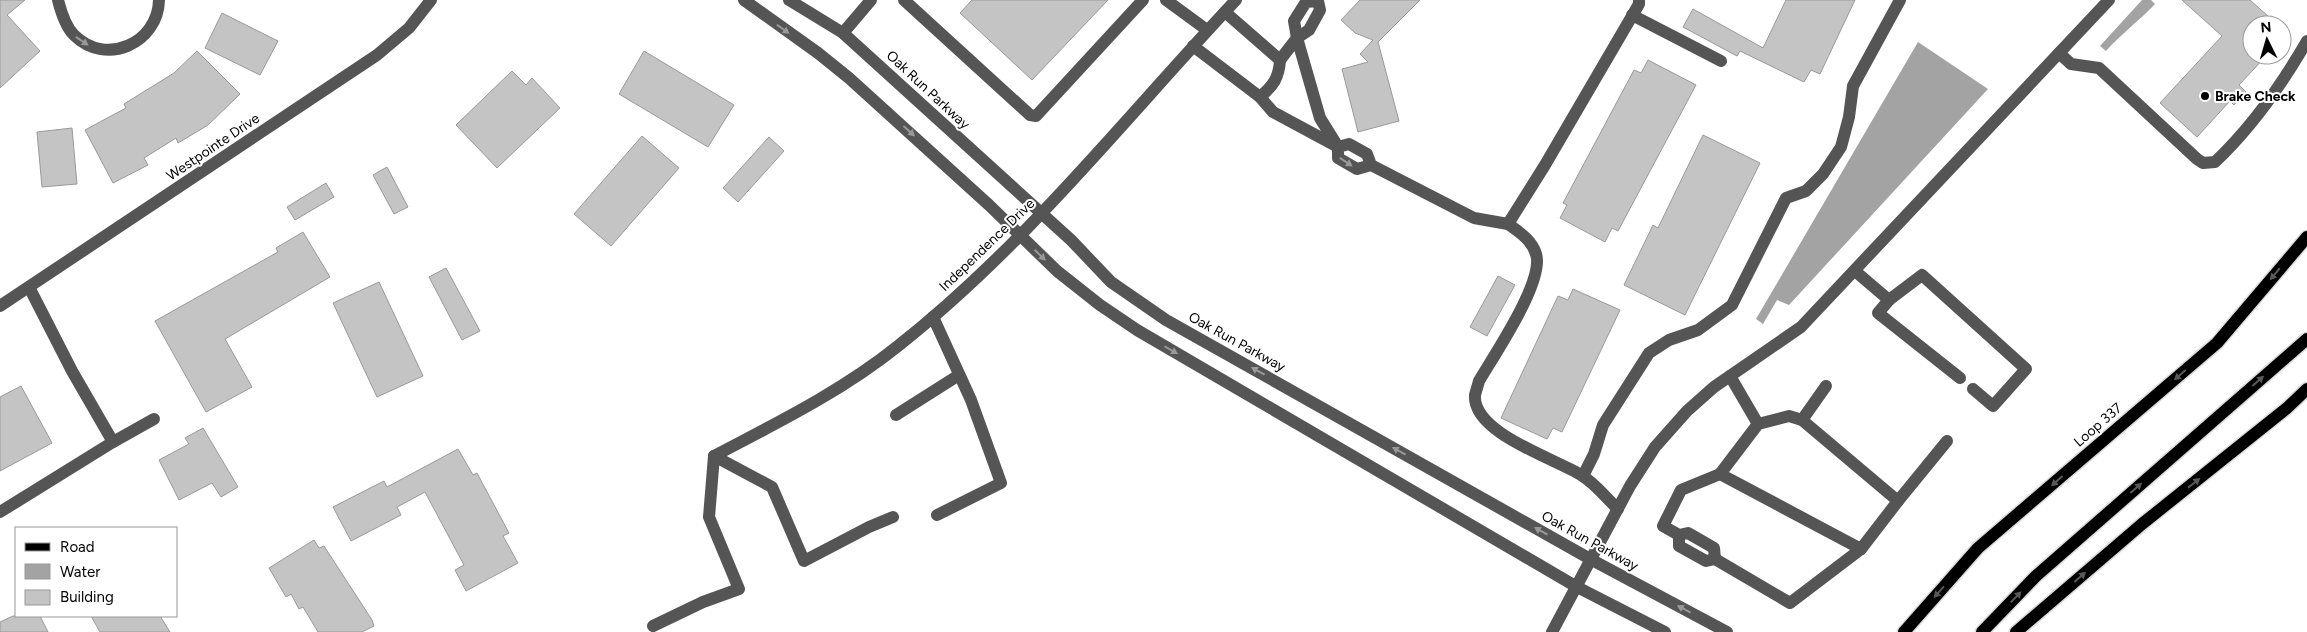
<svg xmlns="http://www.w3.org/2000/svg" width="2307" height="632" viewBox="0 0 2307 632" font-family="Figtree,sans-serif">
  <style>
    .water { fill: #a3a3a3 }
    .building { fill: #c4c4c4; stroke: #999 }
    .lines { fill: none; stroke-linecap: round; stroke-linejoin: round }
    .major-casing { stroke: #dbdbdb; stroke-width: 15 }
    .minor { stroke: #555; stroke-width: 12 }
    .major { stroke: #000; stroke-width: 12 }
    .oneway { fill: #999 }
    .oneway2 { fill: #595959 }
    .poi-dot { fill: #000; stroke: #fff; stroke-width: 2 }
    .labels { text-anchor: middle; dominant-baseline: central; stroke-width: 4; stroke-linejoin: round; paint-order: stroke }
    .street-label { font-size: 14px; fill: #000; stroke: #fff }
    .poi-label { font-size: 14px; font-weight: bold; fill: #000; stroke: #fff; text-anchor: start }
  </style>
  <rect width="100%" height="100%" fill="#fff"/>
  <!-- water -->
  <g class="water">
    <path d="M2142,0H2151L2155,4C2139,21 2121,34 2106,51L2100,46Z"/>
    <polygon points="1918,42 1988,89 1789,305 1777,300 1763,324 1756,319"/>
  </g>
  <!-- building -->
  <g class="building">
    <polygon points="0,0 25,0 7,15 40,51 0,88"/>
    <polygon points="972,0 1108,0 1032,80 960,13"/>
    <polygon points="1360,0 1420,0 1378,42 1399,121 1358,132 1342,69 1368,62 1360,54 1373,40 1355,33 1341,20"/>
    <polygon points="1786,0 1855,0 1820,74 1811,70 1804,82 1740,51 1737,56 1683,27 1693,9 1763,48"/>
    <polygon points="2182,0 2250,0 2278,25 2252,25 2252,55 2267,55 2239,85 2246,92 2234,105 2230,101 2197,137 2160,103 2222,36"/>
    <polygon points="222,13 278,41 260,75 205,48"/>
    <polygon points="197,51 240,94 208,125 178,143 176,138 144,158 148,165 113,183 85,130 126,108 124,104 174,73"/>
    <polygon points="644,51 734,105 708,147 619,94"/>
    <polygon points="1648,60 1696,85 1618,231 1612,228 1605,242 1560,218 1567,205 1563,203 1634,70 1641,73"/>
    <polygon points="512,71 526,85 532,78 560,108 497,168 456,125"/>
    <polygon points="72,128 77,184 42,187 37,132"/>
    <polygon points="1703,135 1760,163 1685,315 1624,285 1653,225 1658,228"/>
    <polygon points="642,136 679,168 611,246 574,214"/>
    <polygon points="769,137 784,151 738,202 723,188"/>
    <polygon points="387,167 408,207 394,214 373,175"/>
    <polygon points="326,183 334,197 295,220 287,207"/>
    <polygon points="303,232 330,277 225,339 252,387 206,412 155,321 278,252 276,248"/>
    <polygon points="446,268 480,331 462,340 429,277"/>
    <polygon points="1498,276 1515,285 1487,336 1470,327"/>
    <polygon points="379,282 423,376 377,397 333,303"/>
    <polygon points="1573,289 1620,310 1562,432 1553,428 1547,439 1501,418 1558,296 1568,300"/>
    <polygon points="21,386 52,443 0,471 0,397"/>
    <polygon points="203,428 238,487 221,497 212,483 179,500 159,460 189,444 185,438"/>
    <polygon points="458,449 473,475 477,473 509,533 503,536 518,563 466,591 455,570 464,565 425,492 397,507 401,515 351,541 333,507 384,481 387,487"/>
    <polygon points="314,540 319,548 324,546 372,620 374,626 362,632 318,632 303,607 299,609 291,594 286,597 269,568"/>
    <polygon points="13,616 40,616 48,632 0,632 0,622"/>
    <polygon points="91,616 160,616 170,632 100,632"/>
  </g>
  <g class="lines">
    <!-- major casing -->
    <g class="major-casing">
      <g id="major">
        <polyline points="1904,632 1978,548 2217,343 2307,237"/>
        <polyline points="1982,632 2036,576 2307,339"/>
        <polyline points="2016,632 2142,524 2287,408 2307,389"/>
      </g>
    </g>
    <!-- minor -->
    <g class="minor">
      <path d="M58,0C61,12 65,26 74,35C106,67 158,43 159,0"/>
      <polyline points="744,0 818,53 849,78 989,205 1057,271 1100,305 1137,330 1577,587 1665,632"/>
      <polyline points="789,0 843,33 1071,240 1111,282 1166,320 1592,560 1727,632"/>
      <polyline points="904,0 1030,115 1036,116 1143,0"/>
      <polyline points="1166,0 1207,30"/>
      <polygon points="1318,1 1320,10 1309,30 1297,38 1294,21 1306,2"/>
      <polyline points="1632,15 1721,61"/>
      <polyline points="843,33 871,0"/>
      <path d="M1193,46L1260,97C1273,86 1279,78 1280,60L1225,12"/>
      <path d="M2059,53L2071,64L2099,68L2197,159L2203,163L2215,162C2253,126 2281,86 2307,41"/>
      <polyline points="1260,97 1273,112 1338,147 1320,118 1297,38 1280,60"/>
      <polyline points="1371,165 1357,169 1338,158 1338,147 1349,144 1367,154 1371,165 1474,218 1508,224 1545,165 1639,4 1639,0"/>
      <path d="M1508,224C1519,232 1532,240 1536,254C1545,281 1494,355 1479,381C1478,385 1476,391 1475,395C1472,433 1556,459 1581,475C1595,483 1606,498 1618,509"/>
      <polyline points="1855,271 1889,300 1922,275 2026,369 1993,406 1973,389"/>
      <polyline points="29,287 72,371 113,442 154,419"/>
      <polyline points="1889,300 1878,313 1960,378"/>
      <polyline points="0,306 377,55 409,28 431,0"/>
      <polyline points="933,317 971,400 1001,483 937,515"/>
      <polyline points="1730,376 1758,424 1789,416 1802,420 1898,501 1861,549 1720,474 1758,424"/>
      <polyline points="896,415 959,375"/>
      <polyline points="1802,420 1826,386"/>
      <path d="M714,456C777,423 842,391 898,346C1026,245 1125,118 1236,0"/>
      <polyline points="714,456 772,487 804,561 869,527 893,517"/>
      <polyline points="1583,476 1594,454 1603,425 1649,353 1669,340 1698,330 1732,305 1786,198 1806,191 1823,174 1841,147 1849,117 1853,86 1900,0"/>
      <polyline points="1898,501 1947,441"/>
      <polyline points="0,512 113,442"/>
      <polyline points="1679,535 1679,546 1706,561 1715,559 1790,603 1861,549"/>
      <polyline points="1715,559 1714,548 1688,533 1679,535 1663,526 1681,490 1720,474"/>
      <polyline points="653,626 703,602 739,589 709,517 714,456"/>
      <polyline points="1552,632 1630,486 1655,447 1687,411 1714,387 1801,327 2109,0"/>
    </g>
    <!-- major -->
    <use href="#major" class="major"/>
  </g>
  <!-- one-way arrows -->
  <defs><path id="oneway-solid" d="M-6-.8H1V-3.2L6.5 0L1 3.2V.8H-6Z" transform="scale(1.25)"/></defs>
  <g class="oneway">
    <use href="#oneway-solid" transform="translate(783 29) rotate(35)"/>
    <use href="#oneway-solid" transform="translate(82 41) rotate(33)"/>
    <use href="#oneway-solid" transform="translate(909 131) rotate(42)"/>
    <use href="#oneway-solid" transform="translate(1346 162) rotate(33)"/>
    <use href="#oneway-solid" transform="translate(1040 255) rotate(44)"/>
    <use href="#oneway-solid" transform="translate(1171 350) rotate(30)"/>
    <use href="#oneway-solid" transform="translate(1258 371) rotate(-151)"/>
    <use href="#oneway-solid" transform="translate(1399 451) rotate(-151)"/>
    <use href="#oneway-solid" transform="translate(1541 531) rotate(-151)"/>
    <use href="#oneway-solid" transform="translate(1684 609) rotate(-152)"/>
  </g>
  <g class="oneway2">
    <use href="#oneway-solid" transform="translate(2275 274) rotate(130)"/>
    <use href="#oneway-solid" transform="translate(2180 375) rotate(139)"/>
    <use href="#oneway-solid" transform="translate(2258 381) rotate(-41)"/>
    <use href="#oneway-solid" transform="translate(2057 481) rotate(139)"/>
    <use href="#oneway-solid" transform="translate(2194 483) rotate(-38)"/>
    <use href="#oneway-solid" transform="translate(2136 488) rotate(-41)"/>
    <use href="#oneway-solid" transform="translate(2080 577) rotate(-41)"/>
    <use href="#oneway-solid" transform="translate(1939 592) rotate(132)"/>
    <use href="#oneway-solid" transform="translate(2016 597) rotate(-46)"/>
  </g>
  <!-- markers -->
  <circle class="poi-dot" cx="2205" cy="96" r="5"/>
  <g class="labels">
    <!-- street labels -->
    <g class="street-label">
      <text transform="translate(928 90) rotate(43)">Oak Run Parkway</text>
      <text transform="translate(213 147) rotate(-34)">Westpointe Drive</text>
      <text transform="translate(987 245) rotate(-44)">Independence Drive</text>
      <text transform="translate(1237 342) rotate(29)">Oak Run Parkway</text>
      <text transform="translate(2098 425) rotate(-41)">Loop 337</text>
      <text transform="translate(1590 541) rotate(29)">Oak Run Parkway</text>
    </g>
    <!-- poi labels -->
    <g class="poi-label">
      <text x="2215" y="96">Brake Check</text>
    </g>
  </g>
  <!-- legend -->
  <rect x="15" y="527" width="162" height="90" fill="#ffffff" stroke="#999999"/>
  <rect x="25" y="543" width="25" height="8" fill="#000000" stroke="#999999"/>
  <text x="60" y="552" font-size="15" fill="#000000">Road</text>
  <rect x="25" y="564" width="25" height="15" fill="#a3a3a3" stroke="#999999"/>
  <text x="60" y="577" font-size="15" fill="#000000">Water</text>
  <rect x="25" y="590" width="25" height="15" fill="#c4c4c4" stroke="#999999"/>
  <text x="60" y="602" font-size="15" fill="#000000">Building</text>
  <!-- north arrow -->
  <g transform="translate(2267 40) rotate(355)"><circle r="24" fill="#ffffff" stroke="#999999"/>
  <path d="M0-4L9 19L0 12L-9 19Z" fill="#000000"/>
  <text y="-8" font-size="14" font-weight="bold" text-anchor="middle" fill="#000000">N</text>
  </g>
</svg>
